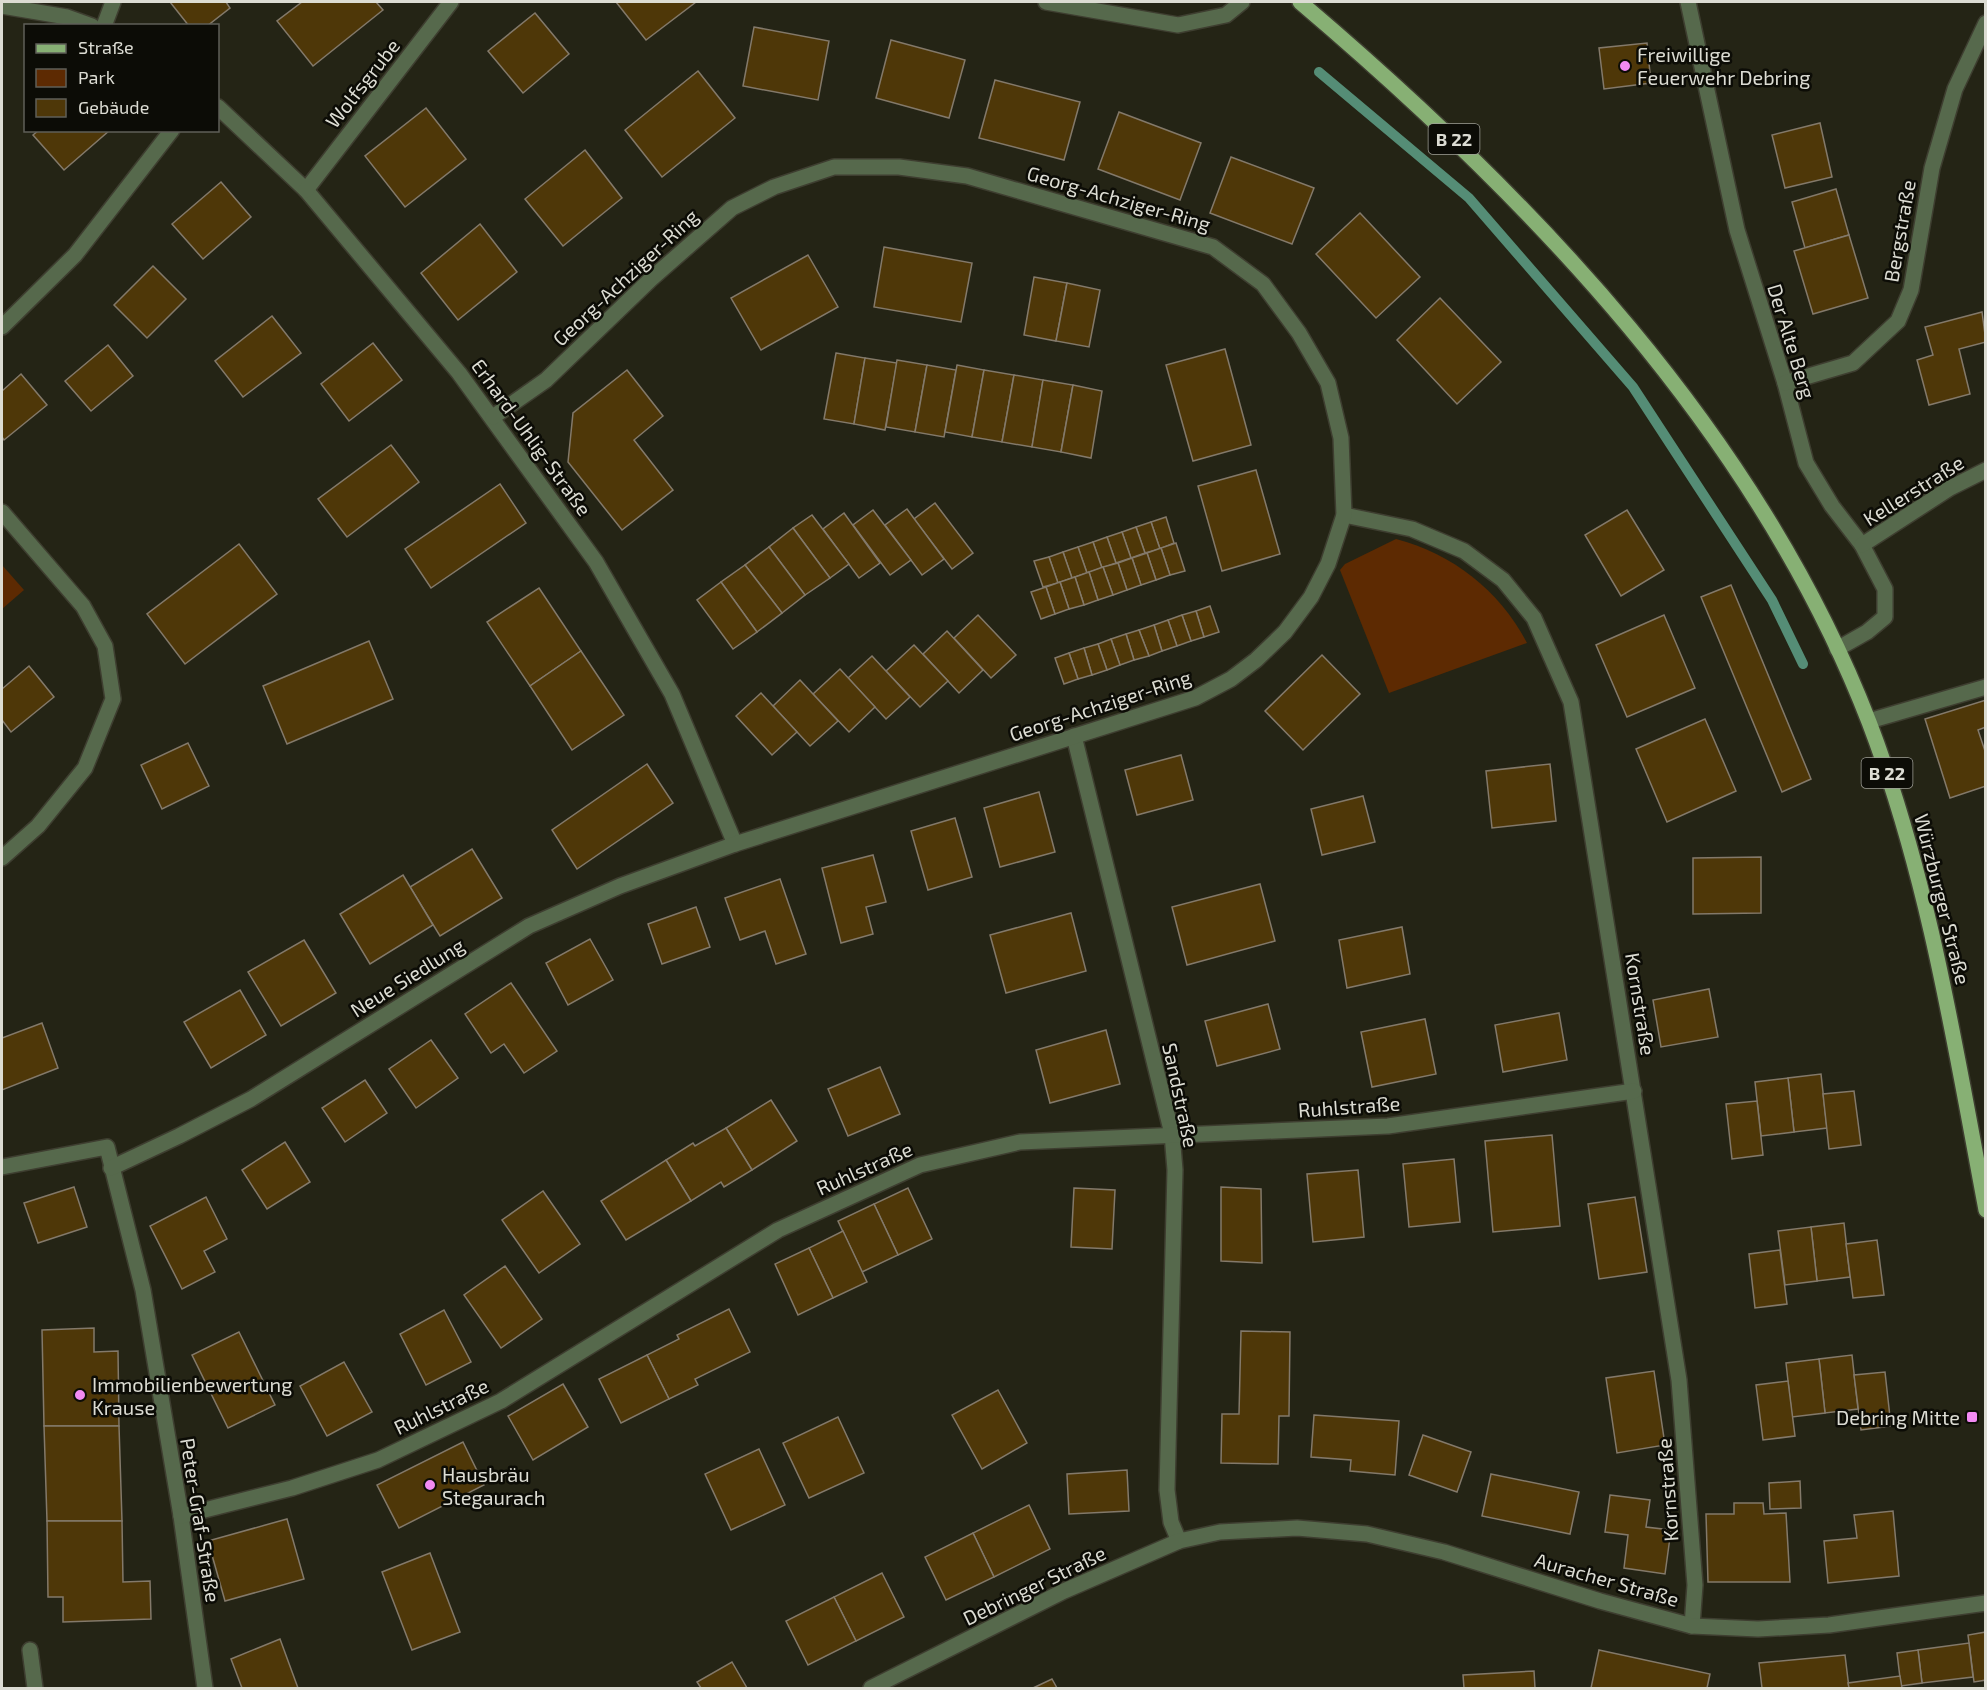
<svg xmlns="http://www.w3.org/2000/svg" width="1987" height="1690" viewBox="0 0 1987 1690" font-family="'Exo 2',sans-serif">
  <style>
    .green { fill: #5d2a02 }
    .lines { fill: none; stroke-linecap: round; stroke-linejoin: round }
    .stream { stroke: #558d76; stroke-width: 10 }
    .building { fill: #4e3708; stroke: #83796a; stroke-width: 1.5 }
    .minor-casing { stroke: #3e3e30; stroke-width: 18 }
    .tertiary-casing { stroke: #3e3e30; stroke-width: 18 }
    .primary-casing { stroke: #3e3e30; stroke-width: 18 }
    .minor { stroke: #56694c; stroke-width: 15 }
    .tertiary { stroke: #56694c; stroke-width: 15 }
    .primary { stroke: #87b074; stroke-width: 15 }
    .poi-dot { fill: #f28af3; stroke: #0c0c06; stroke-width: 2 }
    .labels { text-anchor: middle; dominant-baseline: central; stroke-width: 5; stroke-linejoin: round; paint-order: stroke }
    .shield { fill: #0c0c06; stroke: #9e9e96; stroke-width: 1.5 }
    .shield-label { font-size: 18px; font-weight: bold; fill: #dcdcd3 }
    .poi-label { font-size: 20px; fill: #dcdcd3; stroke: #0c0c06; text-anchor: start }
    .street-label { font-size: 20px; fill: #dcdcd3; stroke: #0c0c06 }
  </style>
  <rect width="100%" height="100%" fill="#242415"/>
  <!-- green -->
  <g class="green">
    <path d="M1396,539C1453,554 1500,591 1527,643L1389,693L1340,570L1345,564Z"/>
    <polygon points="2,565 24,590 2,609"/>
  </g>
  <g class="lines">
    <!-- stream -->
    <polyline class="stream" points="1319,72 1469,198 1633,387 1772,600 1803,664"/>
  </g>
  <!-- building -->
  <g class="building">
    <polygon points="170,2 226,2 230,8 207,26 189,26"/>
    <polygon points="302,2 376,2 383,10 313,66 277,21"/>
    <polygon points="616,2 696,2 646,40"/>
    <polygon points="535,13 569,54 523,93 488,51"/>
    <polygon points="754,27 829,41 818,100 743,86"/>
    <polygon points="891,40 965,60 949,118 876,98"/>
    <polygon points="1647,43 1651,83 1604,89 1599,48"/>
    <polygon points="698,71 735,118 662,177 625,130"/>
    <polygon points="995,80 1080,102 1064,160 979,138"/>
    <polygon points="426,108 466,159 405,207 365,156"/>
    <polygon points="1119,112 1201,143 1180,200 1098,169"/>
    <polygon points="1820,123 1832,177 1785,188 1772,135"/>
    <polygon points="39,130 110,130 64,170 33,135"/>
    <polygon points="585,150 622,198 563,246 525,199"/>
    <polygon points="1231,157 1314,188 1292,244 1210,213"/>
    <polygon points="221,182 251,217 203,259 172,224"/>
    <polygon points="1836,189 1849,235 1805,248 1792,202"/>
    <polygon points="1360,213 1420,277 1376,318 1316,254"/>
    <polygon points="480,224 517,272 458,320 421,273"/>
    <polygon points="1849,235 1868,298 1813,314 1794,251"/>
    <polygon points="884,247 972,263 961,322 874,307"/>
    <polygon points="808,255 838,307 761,350 731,298"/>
    <polygon points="153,266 186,299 147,338 114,305"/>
    <polygon points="1034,277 1067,283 1056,341 1024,335"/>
    <polygon points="1067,283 1100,290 1089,347 1056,341"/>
    <polygon points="1440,298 1501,362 1457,404 1397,340"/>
    <polygon points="1982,312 1986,342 1959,349 1970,394 1929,405 1917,360 1933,355 1925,327"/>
    <polygon points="272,316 301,353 243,397 215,361"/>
    <polygon points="373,343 402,380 349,421 321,384"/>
    <polygon points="108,345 133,376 91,411 65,381"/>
    <polygon points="1225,349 1251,445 1193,461 1166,365"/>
    <polygon points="836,353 865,358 854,424 824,419"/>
    <polygon points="865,358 897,363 885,430 854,424"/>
    <polygon points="897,360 927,365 915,432 886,427"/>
    <polygon points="927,365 956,370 944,437 915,432"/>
    <polygon points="957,365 984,370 972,437 945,432"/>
    <polygon points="627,370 663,416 634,440 673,490 622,530 568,462 573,413"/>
    <polygon points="984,370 1014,375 1002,442 972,437"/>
    <polygon points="21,374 47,405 4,440 2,437 2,391"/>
    <polygon points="1014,375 1043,380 1032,447 1002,442"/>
    <polygon points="1043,380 1073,385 1061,452 1032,447"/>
    <polygon points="1073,385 1102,391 1091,458 1061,452"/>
    <polygon points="391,445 419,482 347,537 318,499"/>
    <polygon points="1256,470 1280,554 1222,571 1198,486"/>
    <polygon points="500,484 526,523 431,588 405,549"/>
    <polygon points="935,503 973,553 952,569 914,519"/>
    <polygon points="907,509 944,559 922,575 885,525"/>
    <polygon points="873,510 911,560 890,575 853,525"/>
    <polygon points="1627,510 1664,570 1621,596 1585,535"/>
    <polygon points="844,513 880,563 859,578 823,529"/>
    <polygon points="812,515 849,564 830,578 793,528"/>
    <polygon points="1166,517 1174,543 1160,549 1151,522"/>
    <polygon points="1151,522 1160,549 1145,553 1136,527"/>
    <polygon points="1136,527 1145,553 1131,558 1122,532"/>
    <polygon points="793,528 830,578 805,595 769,547"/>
    <polygon points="1122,532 1131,558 1116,563 1107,537"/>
    <polygon points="1107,537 1116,563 1102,568 1093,542"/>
    <polygon points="1093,542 1102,568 1087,573 1078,547"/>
    <polygon points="1176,543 1185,571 1170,575 1161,548"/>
    <polygon points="239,544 277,594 185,664 147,614"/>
    <polygon points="769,547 805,595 782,613 745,565"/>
    <polygon points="1078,547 1087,573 1072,578 1063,552"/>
    <polygon points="1161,548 1170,575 1156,580 1147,553"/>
    <polygon points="1063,552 1072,578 1058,583 1049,557"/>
    <polygon points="1147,553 1156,580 1141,585 1132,558"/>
    <polygon points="1049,557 1058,583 1043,587 1034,561"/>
    <polygon points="1132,558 1141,585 1127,590 1118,563"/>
    <polygon points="1118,563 1127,590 1113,595 1103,567"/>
    <polygon points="745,565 782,613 757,632 721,582"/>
    <polygon points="1103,567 1113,595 1098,600 1089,572"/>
    <polygon points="1089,572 1098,600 1084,605 1075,577"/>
    <polygon points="1075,577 1084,605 1069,609 1060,582"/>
    <polygon points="721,582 757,632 733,649 697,600"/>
    <polygon points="1060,582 1069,609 1055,614 1046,587"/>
    <polygon points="1731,585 1811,779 1782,792 1701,597"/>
    <polygon points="1046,587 1055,614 1041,619 1031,592"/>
    <polygon points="539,588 581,651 530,686 487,622"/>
    <polygon points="1210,606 1219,632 1204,637 1196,611"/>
    <polygon points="1196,611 1204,637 1191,641 1182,615"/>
    <polygon points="978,615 1016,655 991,678 954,638"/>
    <polygon points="1182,615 1191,641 1177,646 1168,620"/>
    <polygon points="1664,615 1695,688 1627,717 1596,645"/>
    <polygon points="1168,620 1177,646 1162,651 1154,625"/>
    <polygon points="1154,625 1162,651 1149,656 1139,630"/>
    <polygon points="1139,630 1149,656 1134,660 1126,634"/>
    <polygon points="947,631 983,670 959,693 923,654"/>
    <polygon points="1126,634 1134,660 1120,665 1111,639"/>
    <polygon points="1111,639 1120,665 1107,670 1098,644"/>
    <polygon points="369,641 393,699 287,744 263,686"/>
    <polygon points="1098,644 1107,670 1092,675 1084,648"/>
    <polygon points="914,645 948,681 920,707 886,671"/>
    <polygon points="1084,648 1092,675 1078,679 1069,653"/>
    <polygon points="581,651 624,715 572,750 530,686"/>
    <polygon points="1069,653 1078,679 1064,684 1055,658"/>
    <polygon points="1322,655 1360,694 1303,750 1265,711"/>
    <polygon points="872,656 910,697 886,719 848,678"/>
    <polygon points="29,666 54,697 11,732 2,720 2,689"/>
    <polygon points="840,669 875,707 849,732 813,694"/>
    <polygon points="800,680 838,721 810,746 773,706"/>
    <polygon points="761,693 797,732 772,755 736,716"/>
    <polygon points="1986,700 1986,727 1978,730 1986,754 1986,786 1950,798 1925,719"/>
    <polygon points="1705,719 1736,791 1667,822 1636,749"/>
    <polygon points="188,743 209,786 162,809 141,765"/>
    <polygon points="1181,755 1193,800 1137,815 1125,770"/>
    <polygon points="647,764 673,803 577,869 552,830"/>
    <polygon points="1550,764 1556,821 1492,828 1486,771"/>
    <polygon points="1039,792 1055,852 1000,867 984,808"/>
    <polygon points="1363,796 1375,842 1322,855 1311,809"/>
    <polygon points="955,818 972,877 928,890 911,831"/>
    <polygon points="472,849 502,898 440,936 410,887"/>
    <polygon points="873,855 886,902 866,907 873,934 841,943 822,868"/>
    <polygon points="1761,857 1761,913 1693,914 1693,858"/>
    <polygon points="403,875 433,925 370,964 340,914"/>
    <polygon points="780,879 806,954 776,964 765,931 740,940 725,898"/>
    <polygon points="1260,884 1275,941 1187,965 1172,907"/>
    <polygon points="696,907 710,947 662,964 648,924"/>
    <polygon points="1071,913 1086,971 1006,993 990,935"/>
    <polygon points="1402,927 1410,974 1347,988 1339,940"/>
    <polygon points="590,939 613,980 568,1005 546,963"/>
    <polygon points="304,940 336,993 281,1026 248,972"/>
    <polygon points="511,983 557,1051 524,1073 504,1044 491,1053 465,1014"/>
    <polygon points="1709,989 1718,1037 1661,1047 1653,1000"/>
    <polygon points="240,990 266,1035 211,1068 184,1022"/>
    <polygon points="1268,1004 1280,1049 1217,1066 1205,1021"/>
    <polygon points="1559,1013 1567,1060 1503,1072 1495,1025"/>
    <polygon points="1425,1019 1436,1074 1372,1087 1361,1032"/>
    <polygon points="42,1023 58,1068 2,1090 2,1038"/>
    <polygon points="1106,1030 1120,1084 1050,1103 1036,1050"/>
    <polygon points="431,1040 458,1078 416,1108 389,1069"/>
    <polygon points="880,1067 900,1114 848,1136 828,1089"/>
    <polygon points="1821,1074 1827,1128 1794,1132 1788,1078"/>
    <polygon points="1788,1078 1794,1132 1761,1136 1755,1082"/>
    <polygon points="365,1080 387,1113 345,1142 322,1108"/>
    <polygon points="1854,1091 1861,1145 1829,1149 1823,1094"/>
    <polygon points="771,1100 797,1141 752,1170 726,1128"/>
    <polygon points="1757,1101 1763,1155 1732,1159 1726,1104"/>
    <polygon points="726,1128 752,1170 724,1187 721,1182 691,1201 666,1160 693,1143 695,1146"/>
    <polygon points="1552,1135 1560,1226 1493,1232 1485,1141"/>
    <polygon points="285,1142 310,1182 267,1209 242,1170"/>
    <polygon points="1454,1159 1460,1222 1409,1227 1403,1164"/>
    <polygon points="666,1160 691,1201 626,1240 601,1201"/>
    <polygon points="1358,1170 1364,1237 1313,1242 1307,1174"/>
    <polygon points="74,1187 87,1227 38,1243 24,1203"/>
    <polygon points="1221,1187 1261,1189 1262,1263 1221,1261"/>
    <polygon points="908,1188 932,1239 898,1255 874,1204"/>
    <polygon points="1074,1188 1115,1190 1112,1249 1071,1247"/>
    <polygon points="543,1191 580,1244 539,1273 502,1220"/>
    <polygon points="206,1197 227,1239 204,1251 215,1272 182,1289 150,1226"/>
    <polygon points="1635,1197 1647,1272 1599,1279 1588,1204"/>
    <polygon points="874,1204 898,1255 862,1272 838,1221"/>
    <polygon points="1844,1223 1850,1277 1817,1281 1811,1227"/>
    <polygon points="1811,1227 1817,1281 1785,1285 1778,1231"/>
    <polygon points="843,1231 867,1282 833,1298 809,1248"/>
    <polygon points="1877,1240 1884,1295 1853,1298 1846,1244"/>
    <polygon points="809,1248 833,1298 798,1315 775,1264"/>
    <polygon points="1780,1250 1787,1304 1755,1308 1749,1254"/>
    <polygon points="505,1266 542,1319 501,1348 464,1295"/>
    <polygon points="729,1309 750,1352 695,1379 698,1385 669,1399 647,1355 679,1339 677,1335"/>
    <polygon points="444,1310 471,1362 426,1385 400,1334"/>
    <polygon points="94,1328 94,1352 118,1351 119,1426 44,1426 42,1330"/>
    <polygon points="1241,1331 1290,1332 1289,1416 1279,1416 1278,1464 1221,1463 1222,1414 1239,1414"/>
    <polygon points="239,1332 275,1405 228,1428 192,1355"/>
    <polygon points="647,1355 669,1399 621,1423 599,1379"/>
    <polygon points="1852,1355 1858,1409 1825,1413 1819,1359"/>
    <polygon points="1819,1359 1825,1413 1792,1417 1786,1363"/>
    <polygon points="344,1362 372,1412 327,1436 300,1386"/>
    <polygon points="1654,1371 1665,1445 1617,1453 1606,1378"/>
    <polygon points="1885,1372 1891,1426 1861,1430 1854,1375"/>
    <polygon points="1788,1381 1795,1436 1763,1440 1756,1385"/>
    <polygon points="563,1384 588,1427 533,1460 508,1416"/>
    <polygon points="998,1390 1027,1443 982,1469 952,1415"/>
    <polygon points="1314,1415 1399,1421 1395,1475 1350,1471 1351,1460 1311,1457"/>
    <polygon points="838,1417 864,1473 809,1498 783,1443"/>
    <polygon points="44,1426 119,1426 122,1521 47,1521"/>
    <polygon points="1423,1435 1471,1452 1457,1492 1409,1475"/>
    <polygon points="463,1442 484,1485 399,1528 377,1485"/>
    <polygon points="759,1449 785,1505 731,1530 705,1474"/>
    <polygon points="1127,1470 1129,1511 1069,1514 1067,1474"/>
    <polygon points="1491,1474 1579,1492 1570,1534 1482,1516"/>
    <polygon points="1800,1481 1801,1508 1770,1509 1769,1483"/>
    <polygon points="1610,1495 1650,1500 1646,1527 1671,1530 1665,1574 1624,1568 1628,1535 1605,1532"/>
    <polygon points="1734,1503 1763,1503 1764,1514 1786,1513 1790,1582 1708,1582 1706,1514 1734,1514"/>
    <polygon points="1029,1505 1050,1549 994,1577 973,1533"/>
    <polygon points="1893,1511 1899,1576 1828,1583 1824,1541 1857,1538 1854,1515"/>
    <polygon points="287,1519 304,1579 225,1601 208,1541"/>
    <polygon points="47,1521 122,1521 123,1582 150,1581 151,1619 63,1622 63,1597 48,1597"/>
    <polygon points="973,1533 994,1577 946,1600 925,1557"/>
    <polygon points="430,1553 460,1632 412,1650 382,1572"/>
    <polygon points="882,1573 904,1617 856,1641 834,1597"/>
    <polygon points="834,1597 856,1641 808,1665 786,1621"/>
    <polygon points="1986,1632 1986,1680 1974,1682 1968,1635"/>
    <polygon points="280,1639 298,1688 242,1688 231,1659"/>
    <polygon points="1969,1643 1973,1677 1922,1683 1918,1650"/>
    <polygon points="1599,1650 1710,1674 1707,1688 1591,1688"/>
    <polygon points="1918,1650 1922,1683 1901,1686 1897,1653"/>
    <polygon points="1845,1655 1849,1688 1762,1688 1759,1663"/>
    <polygon points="732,1662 747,1688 701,1688 697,1682"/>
    <polygon points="1534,1671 1535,1688 1464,1688 1463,1675"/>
    <polygon points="1900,1676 1902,1688 1849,1688 1848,1683"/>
    <polygon points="1052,1679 1057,1688 1033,1688"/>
  </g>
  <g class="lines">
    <!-- minor casing -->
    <g class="minor-casing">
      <g id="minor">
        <polyline points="1046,2 1178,25 1226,15 1242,2"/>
        <polyline points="1688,2 1737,230 1785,383 1806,463 1832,506 1862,545 1885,589 1885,617 1867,632 1837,649"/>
        <polyline points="2,6 67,17 92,26"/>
        <polyline points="104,26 113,2"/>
        <polyline points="218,107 306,190 459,373 596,562 672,694 735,844"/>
        <polyline points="306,190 451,2"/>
        <polyline points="2,327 75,255 172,130"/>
        <polyline points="1785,383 1853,363 1898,321 1911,290 1932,168 1955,89 1986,23"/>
        <polyline points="2,512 83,606 105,646 113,699 85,768 38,826 2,858"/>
        <polyline points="1344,515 1412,529 1464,551 1503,580 1534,618 1571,702 1679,1380 1695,1585 1692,1626"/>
        <polyline points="1862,545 1950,488 1986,470"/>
        <polyline points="1869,721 1986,687"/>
        <polyline points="1074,736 1172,1134 1175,1170 1167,1490 1171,1522 1179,1541"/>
        <polyline points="2,1167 107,1147 143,1290 181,1516 205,1688"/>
        <polyline points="111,1168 179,1136 251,1099 529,926 620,886 735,844 1195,698 1231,679 1256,660 1285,632 1311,597 1328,564 1344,515 1341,438 1328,383 1299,333 1263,284 1213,247 967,176 899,167 834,167 774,187 732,208 651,279 546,380 493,417"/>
        <polyline points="181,1516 292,1488 378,1460 501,1401 778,1230 920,1165 1020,1142 1388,1126 1634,1091"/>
        <polyline points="30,1650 35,1688"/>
      </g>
    </g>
    <!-- tertiary casing -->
    <g class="tertiary-casing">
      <polyline id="tertiary" points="871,1688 1064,1591 1179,1541 1220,1532 1297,1528 1367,1534 1444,1552 1600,1601 1692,1626 1758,1629 1829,1625 1986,1603"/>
    </g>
    <!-- primary casing -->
    <g class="primary-casing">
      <path id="primary" d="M1300,2C1532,199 1757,433 1869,722C1929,879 1955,1046 1986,1210"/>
    </g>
    <!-- minor -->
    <use href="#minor" class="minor"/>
    <!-- tertiary -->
    <use href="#tertiary" class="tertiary"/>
    <!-- primary -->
    <use href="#primary" class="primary"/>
  </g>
  <!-- markers -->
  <g class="poi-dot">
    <circle cx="1625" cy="66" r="6"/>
    <circle cx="80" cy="1395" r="6"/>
    <rect x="1966" y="1411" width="12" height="12" rx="3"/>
    <circle cx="430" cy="1485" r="6"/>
  </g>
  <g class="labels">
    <!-- shield labels -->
    <g class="shield">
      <rect x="1428.5" y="124" width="51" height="30" rx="4.5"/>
      <rect x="1861.5" y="758" width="51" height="30" rx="4.5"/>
    </g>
    <g class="shield-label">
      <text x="1454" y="139">B 22</text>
      <text x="1887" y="773">B 22</text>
    </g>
    <!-- poi labels -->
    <g class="poi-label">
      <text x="1637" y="54">Freiwillige<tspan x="1637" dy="23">Feuerwehr Debring</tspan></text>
      <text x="92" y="1384">Immobilienbewertung<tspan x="92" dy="23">Krause</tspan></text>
      <text x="1960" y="1417" text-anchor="end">Debring Mitte</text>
      <text x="442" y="1474">Hausbräu<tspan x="442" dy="23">Stegaurach</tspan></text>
    </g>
    <!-- street labels -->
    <g class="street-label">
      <text transform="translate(362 83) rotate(-52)">Wolfsgrube</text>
      <text transform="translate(1119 198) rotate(16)">Georg-Achziger-Ring</text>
      <text transform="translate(1899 231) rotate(-80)">Bergstraße</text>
      <text transform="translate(625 277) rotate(-43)">Georg-Achziger-Ring</text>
      <text transform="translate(1792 341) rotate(73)">Der Alte Berg</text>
      <text transform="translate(532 437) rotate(54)">Erhard-Uhlig-Straße</text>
      <text transform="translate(1913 490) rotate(-32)">Kellerstraße</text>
      <text transform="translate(1100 705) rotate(-18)">Georg-Achziger-Ring</text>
      <text transform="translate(1943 899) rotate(76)">Würzburger Straße</text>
      <text transform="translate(407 977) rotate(-32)">Neue Siedlung</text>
      <text transform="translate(1641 1004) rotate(81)">Kornstraße</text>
      <text transform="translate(1181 1095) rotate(78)">Sandstraße</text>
      <text transform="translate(1349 1106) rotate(-4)">Ruhlstraße</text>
      <text transform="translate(864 1168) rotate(-24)">Ruhlstraße</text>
      <text transform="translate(441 1406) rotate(-26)">Ruhlstraße</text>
      <text transform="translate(1667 1490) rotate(-94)">Kornstraße</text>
      <text transform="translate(201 1520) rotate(81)">Peter-Graf-Straße</text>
      <text transform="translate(1607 1579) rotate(16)">Auracher Straße</text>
      <text transform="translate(1034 1585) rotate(-26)">Debringer Straße</text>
    </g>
  </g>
  <!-- border -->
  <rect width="1987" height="1690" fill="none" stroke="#dcdcd3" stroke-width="6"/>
  <!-- legend -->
  <rect x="24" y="24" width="195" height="108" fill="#0c0c06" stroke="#5f5f58" stroke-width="1.5"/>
  <rect x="36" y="44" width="30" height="9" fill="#87b074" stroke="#5f5f58" stroke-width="1.5"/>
  <text x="78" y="54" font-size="18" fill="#dcdcd3">Straße</text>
  <rect x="36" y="69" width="30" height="18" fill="#5d2a02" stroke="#5f5f58" stroke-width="1.5"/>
  <text x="78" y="84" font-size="18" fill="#dcdcd3">Park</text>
  <rect x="36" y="99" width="30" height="18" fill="#4e3708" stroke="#5f5f58" stroke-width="1.5"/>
  <text x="78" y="114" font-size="18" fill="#dcdcd3">Gebäude</text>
</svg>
